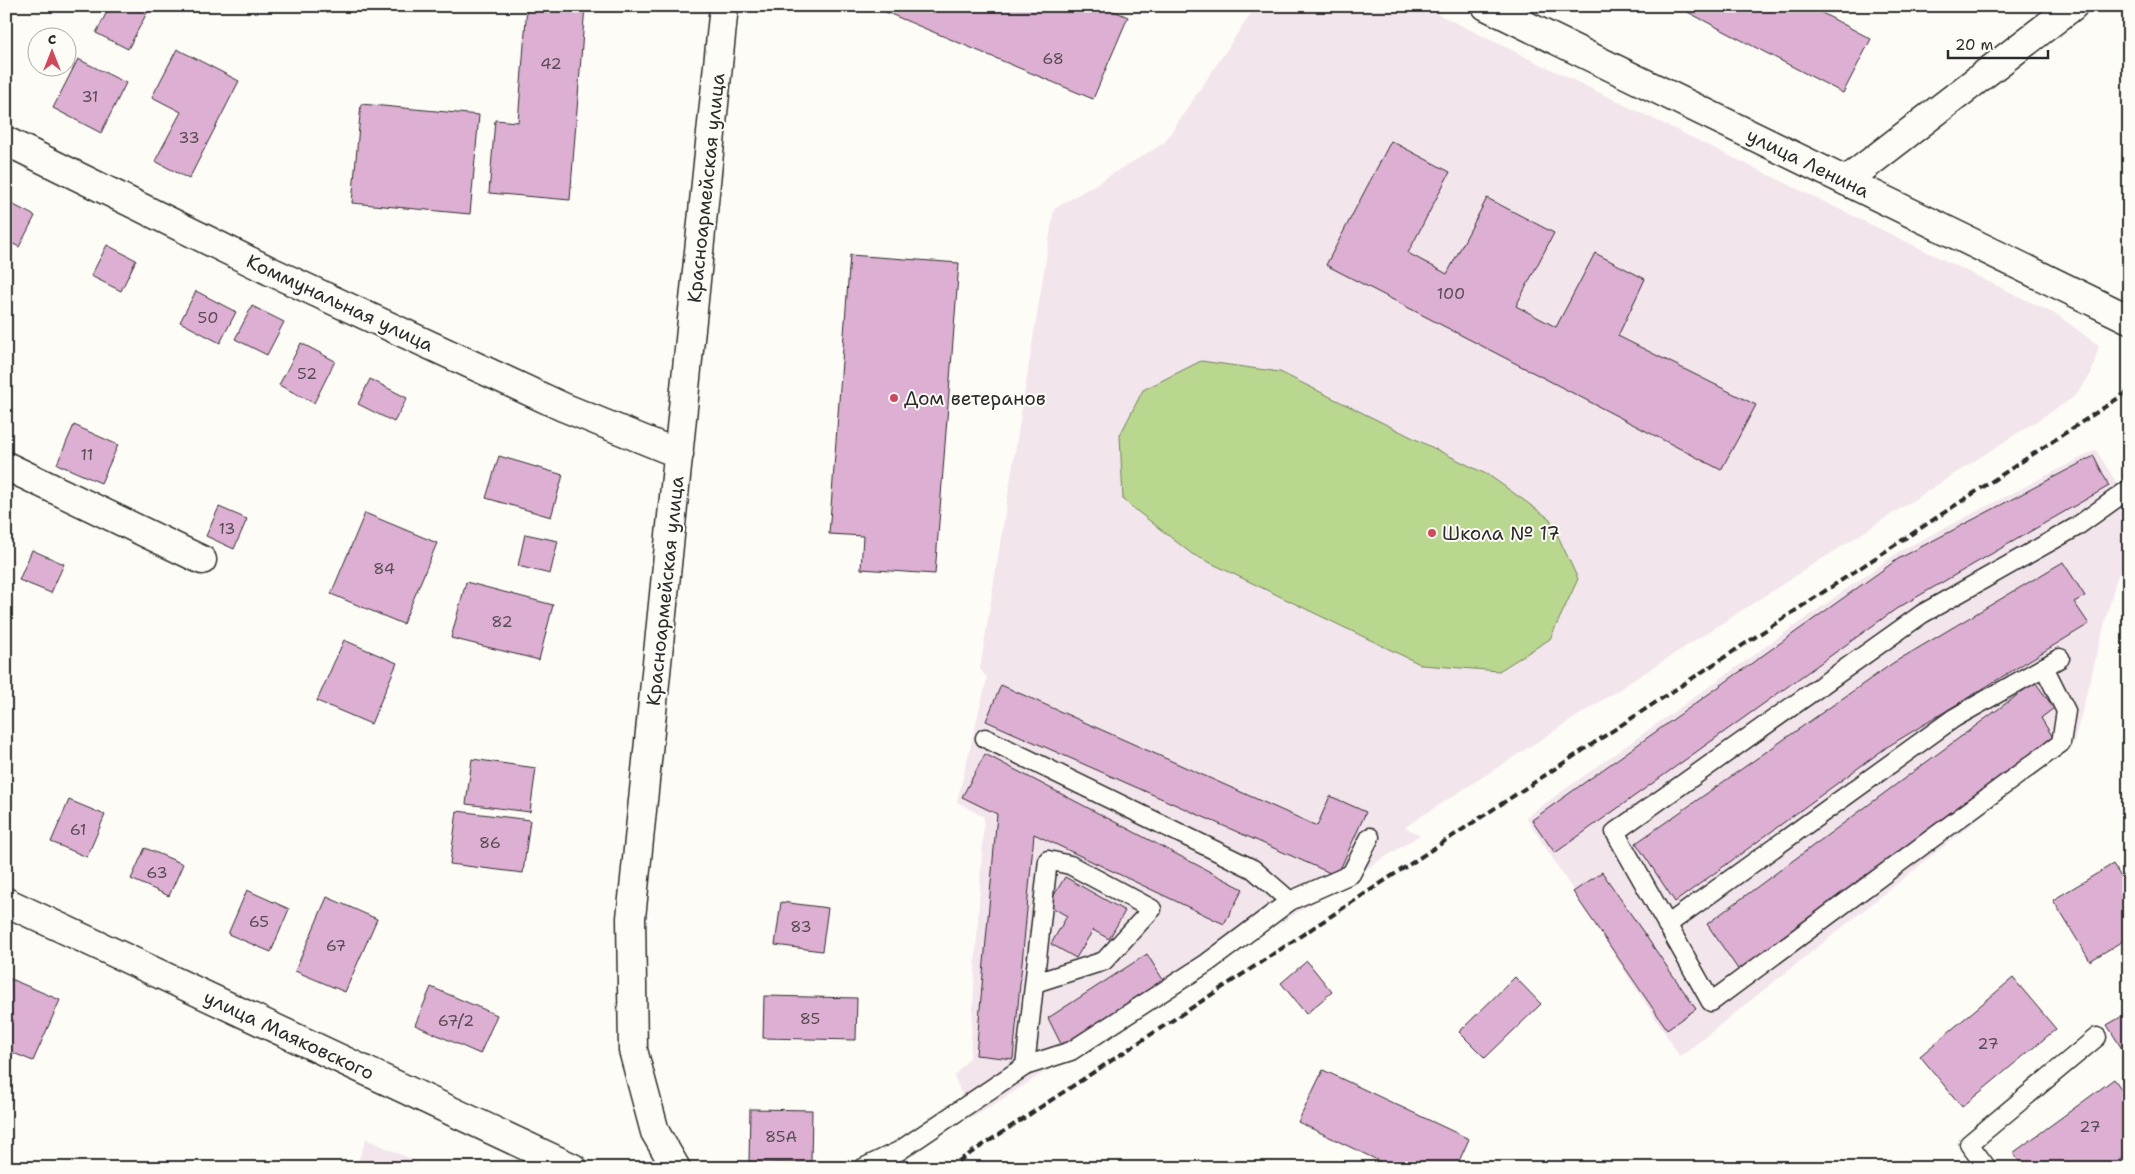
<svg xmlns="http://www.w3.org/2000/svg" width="2135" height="1174" viewBox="0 0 2135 1174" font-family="'Shantell Sans',sans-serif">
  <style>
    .built { fill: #f3e5ec }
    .green { fill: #b9d78f; stroke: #72815d }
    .building { fill: #ddb0d3; stroke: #2b2b2b }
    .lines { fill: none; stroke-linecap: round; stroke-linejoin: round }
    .service-casing { stroke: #2b2b2b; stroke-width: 21 }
    .minor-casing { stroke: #2b2b2b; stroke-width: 31 }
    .tertiary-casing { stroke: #2b2b2b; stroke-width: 31 }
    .service { stroke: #fdfcf7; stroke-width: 18 }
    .minor { stroke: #fdfcf7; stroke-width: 28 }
    .tertiary { stroke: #fdfcf7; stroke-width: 28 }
    .rail { stroke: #2b2b2b; stroke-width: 4; stroke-dasharray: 8 4; stroke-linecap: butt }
    .poi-dot { fill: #d1495b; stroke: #fdfcf7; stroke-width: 2 }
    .labels { text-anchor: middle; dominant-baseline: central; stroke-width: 4; stroke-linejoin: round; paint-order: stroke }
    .number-label { font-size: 16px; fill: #584c55 }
    .street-label { font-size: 19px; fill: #2b2b2b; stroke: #fdfcf7 }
    .poi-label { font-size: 19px; fill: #2b2b2b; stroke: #fdfcf7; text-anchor: start }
  </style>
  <rect width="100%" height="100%" fill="#fdfcf7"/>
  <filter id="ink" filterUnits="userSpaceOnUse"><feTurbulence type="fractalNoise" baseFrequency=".02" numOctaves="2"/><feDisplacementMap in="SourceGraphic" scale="10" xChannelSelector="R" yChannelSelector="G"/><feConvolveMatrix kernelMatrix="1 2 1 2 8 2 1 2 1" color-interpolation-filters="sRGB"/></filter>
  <g filter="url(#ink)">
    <!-- built -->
    <g class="built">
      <polygon points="1256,6 1421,6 2059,316 2099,346 2091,374 2074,397 1405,827 1420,835 972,1118 954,1076 970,1057 984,817 957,802 987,678 980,669 1054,209 1164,143"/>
      <polygon points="2096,450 2129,503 2129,546 2115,584 2074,742 1680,1057 1526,817 1900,551"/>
      <polygon points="366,1139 431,1168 356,1168"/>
    </g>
    <!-- green -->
    <polygon class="green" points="1201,361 1280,372 1490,476 1550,519 1578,579 1550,639 1499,671 1422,665 1192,554 1123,500 1120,435 1143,390"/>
    <!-- building -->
    <g class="building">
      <polygon points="110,6 150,7 128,49 96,33"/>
      <polygon points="527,6 585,6 570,200 489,193 495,120 518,122"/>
      <polygon points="876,6 1102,6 1128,17 1093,99 876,8"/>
      <polygon points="1809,6 1871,39 1843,93 1678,7"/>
      <polygon points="177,49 239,81 189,179 155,161 181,112 152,97"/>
      <polygon points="78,59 126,83 101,133 53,108"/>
      <polygon points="361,104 479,115 470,214 352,203"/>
      <polygon points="1391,141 1450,172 1408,253 1447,274 1487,198 1554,233 1516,306 1556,327 1595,253 1645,279 1618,336 1756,405 1721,470 1326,265"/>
      <polygon points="6,201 35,216 19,247 6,240"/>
      <polygon points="107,245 136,260 121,291 91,276"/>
      <polygon points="850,255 959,263 935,574 861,569 863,536 829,534"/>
      <polygon points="196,291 236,312 220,343 180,322"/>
      <polygon points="252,306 284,322 267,355 235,339"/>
      <polygon points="301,343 335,361 314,403 279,385"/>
      <polygon points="370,379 407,398 394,422 358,404"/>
      <polygon points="74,425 118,445 101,483 57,464"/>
      <polygon points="499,456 563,475 551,517 486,498"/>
      <polygon points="2094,456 2109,486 1896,609 1555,853 1532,820 1898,559"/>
      <polygon points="219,507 247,519 234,549 206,536"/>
      <polygon points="365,513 437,543 403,624 331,594"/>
      <polygon points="525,534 558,541 550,574 518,566"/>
      <polygon points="32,550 64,564 51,593 19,580"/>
      <polygon points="2063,562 2085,596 2074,602 2089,624 1887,747 1675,902 1636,843 1893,663"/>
      <polygon points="466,582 553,605 539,660 451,638"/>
      <polygon points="344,640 397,663 371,724 317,701"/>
      <polygon points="2035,682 2054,708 2041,718 2054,739 1742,975 1707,924"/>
      <polygon points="1001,685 1317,826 1330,796 1366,812 1337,876 986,721"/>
      <polygon points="985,754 1243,889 1224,924 1034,834 1013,1059 976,1055 997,814 962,797"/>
      <polygon points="472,759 536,768 530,812 466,804"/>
      <polygon points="69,800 105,815 87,857 51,842"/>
      <polygon points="457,811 530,820 523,873 450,864"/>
      <polygon points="145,848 183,864 169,896 131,879"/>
      <polygon points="2113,864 2129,890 2129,937 2090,961 2053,900"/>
      <polygon points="1602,872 1696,1009 1667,1029 1573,892"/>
      <polygon points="1065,877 1125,911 1109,939 1093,930 1076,958 1051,944 1067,916 1048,905"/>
      <polygon points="247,890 289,909 271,952 228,934"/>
      <polygon points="327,897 377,919 345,992 295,971"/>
      <polygon points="781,902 828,908 822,951 775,945"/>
      <polygon points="1147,954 1165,983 1062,1046 1048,1018"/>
      <polygon points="1307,961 1332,992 1306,1014 1281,983"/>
      <polygon points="6,977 60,1000 33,1061 6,1050"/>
      <polygon points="1515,977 1541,1004 1485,1058 1459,1032"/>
      <polygon points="2013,978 2056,1029 1962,1107 1920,1056"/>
      <polygon points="431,987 497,1015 480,1054 415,1025"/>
      <polygon points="764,996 857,998 856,1040 763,1038"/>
      <polygon points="2129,1012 2129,1060 2107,1025"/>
      <polygon points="1323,1070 1469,1139 1456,1168 1394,1168 1298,1122"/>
      <polygon points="2114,1079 2129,1099 2129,1152 2107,1168 2024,1168 2013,1153"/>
      <polygon points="750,1109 812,1110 811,1163 749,1162"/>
    </g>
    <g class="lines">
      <!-- service casing -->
      <g class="service-casing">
        <g id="service">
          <polyline points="2044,667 2066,711 2061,743 1711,1002 1615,832 1922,614 2076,527 2129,489"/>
          <polyline points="985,738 1253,869 1290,901"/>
          <polyline points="1667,925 1954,718 2060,658"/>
          <polyline points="1025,1066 1071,1051 1207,963 1290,901 1351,874 1370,837"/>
          <polyline points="863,1168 899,1151 1025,1066 1048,860 1070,865 1152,909 1104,961 1035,983"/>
          <polyline points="1987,1168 1969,1144 2097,1037"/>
        </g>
      </g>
      <!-- minor casing -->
      <g class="minor-casing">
        <g id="minor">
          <polyline points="1486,6 2129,319"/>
          <polyline points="6,141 270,271 563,407 679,454"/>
          <polyline points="1846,181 2073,6"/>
          <polyline points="6,466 202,560"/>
          <polyline points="6,902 573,1168"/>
        </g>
      </g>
      <!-- tertiary casing -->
      <g class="tertiary-casing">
        <polyline id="tertiary" points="676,1168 655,1132 633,1050 631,918 724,6"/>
      </g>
      <!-- service -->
      <use href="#service" class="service"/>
      <!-- minor -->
      <use href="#minor" class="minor"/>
      <!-- tertiary -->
      <use href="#tertiary" class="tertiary"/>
      <!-- rail -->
      <polyline class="rail" points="948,1168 2129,391"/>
    </g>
  </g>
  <!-- markers -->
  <g class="poi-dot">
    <circle cx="894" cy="398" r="5"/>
    <circle cx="1432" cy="533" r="5"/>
  </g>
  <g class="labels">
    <!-- number labels -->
    <g class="number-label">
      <text x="1053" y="58">68</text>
      <text x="551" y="63">42</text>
      <text x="90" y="96">31</text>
      <text x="189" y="137">33</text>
      <text x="1451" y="293">100</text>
      <text x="208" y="317">50</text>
      <text x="307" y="373">52</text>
      <text x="87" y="454">11</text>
      <text x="227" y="528">13</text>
      <text x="384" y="568">84</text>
      <text x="502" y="621">82</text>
      <text x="78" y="829">61</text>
      <text x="490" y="842">86</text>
      <text x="157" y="872">63</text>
      <text x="259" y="921">65</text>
      <text x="801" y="926">83</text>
      <text x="336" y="945">67</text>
      <text x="810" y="1018">85</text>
      <text x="456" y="1020">67/2</text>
      <text x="1988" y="1043">27</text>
      <text x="2090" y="1126">27</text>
      <text x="781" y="1136">85А</text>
    </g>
    <!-- street labels -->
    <g class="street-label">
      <text transform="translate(1808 163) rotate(26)">улица Ленина</text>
      <text transform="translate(706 188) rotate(-84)">Красноармейская улица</text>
      <text transform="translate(340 303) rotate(25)">Коммунальная улица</text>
      <text transform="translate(665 591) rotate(-84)">Красноармейская улица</text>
      <text transform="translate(289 1035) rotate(25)">улица Маяковского</text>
    </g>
    <!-- poi labels -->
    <g class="poi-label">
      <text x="904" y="398">Дом ветеранов</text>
      <text x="1442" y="533">Школа № 17</text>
    </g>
  </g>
  <!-- margin -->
  <rect width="2135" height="1174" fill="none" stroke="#fdfcf7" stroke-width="25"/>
  <rect x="12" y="12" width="2110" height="1149" fill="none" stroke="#2b2b2b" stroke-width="2" filter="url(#ink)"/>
  <!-- north arrow -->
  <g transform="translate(52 52)"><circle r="24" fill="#fdfcf7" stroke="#a9a8a5"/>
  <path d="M0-4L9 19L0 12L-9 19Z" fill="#d1495b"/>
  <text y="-8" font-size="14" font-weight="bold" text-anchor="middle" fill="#2b2b2b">С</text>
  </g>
  <!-- scale -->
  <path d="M1948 50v8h100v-8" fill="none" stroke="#2b2b2b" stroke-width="2.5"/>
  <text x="1955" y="50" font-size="15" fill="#2b2b2b" stroke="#fdfcf7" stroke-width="4" paint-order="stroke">20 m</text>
</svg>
